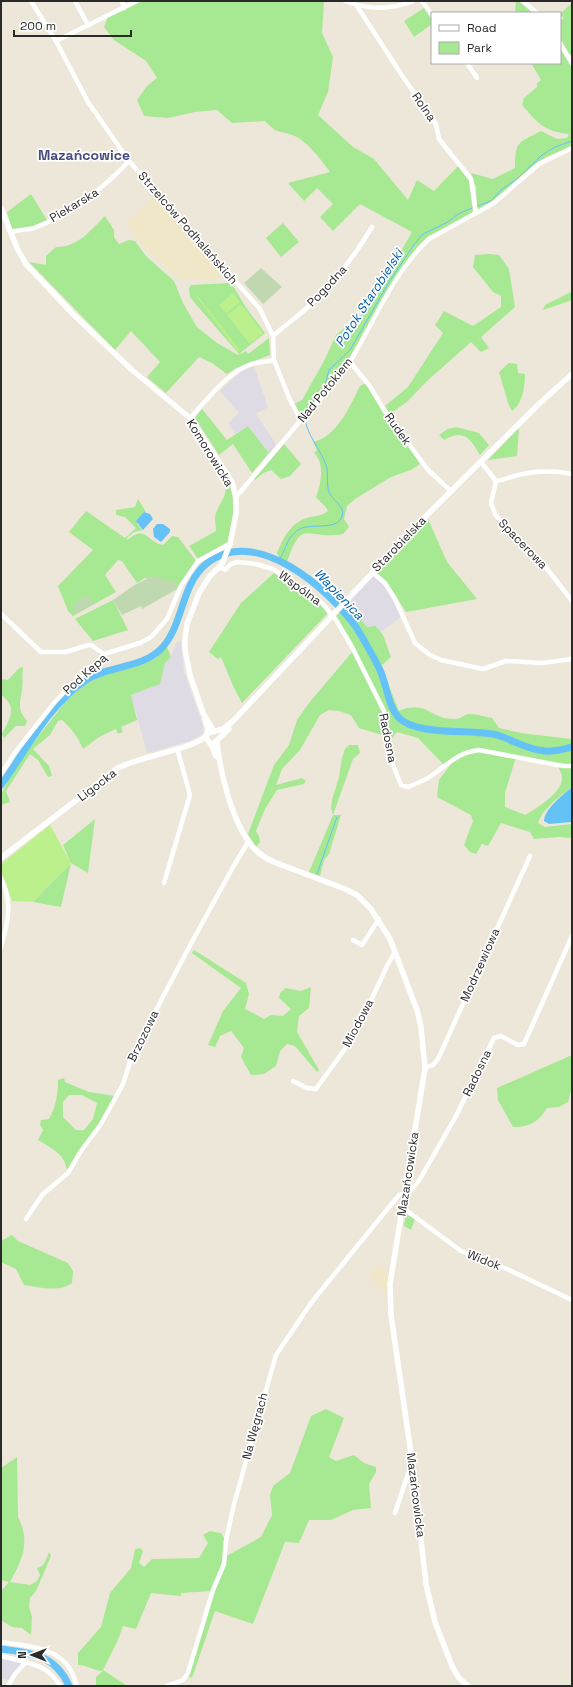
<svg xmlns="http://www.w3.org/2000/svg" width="573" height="1687" viewBox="0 0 573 1687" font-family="'Space Grotesk',sans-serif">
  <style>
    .industrial { fill: #dfdbe5 }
    .education { fill: #f0e7c8 }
    .green { fill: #a7e892; fill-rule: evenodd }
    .cemetery { fill: #c0d8b0 }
    .pitch { fill: #bcf08d }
    .water { fill: #65c2f7 }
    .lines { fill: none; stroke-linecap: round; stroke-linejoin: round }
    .stream { stroke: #65c2f7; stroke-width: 1 }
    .river { stroke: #65c2f7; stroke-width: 7 }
    .minor { stroke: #fff; stroke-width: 4.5 }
    .tertiary { stroke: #fff; stroke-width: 5.5 }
    .labels { text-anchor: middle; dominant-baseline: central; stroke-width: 3.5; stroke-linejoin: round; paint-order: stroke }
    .street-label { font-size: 12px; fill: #2a2a2a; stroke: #fff }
    .water-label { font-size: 13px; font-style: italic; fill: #035da4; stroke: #fff }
    .quarter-label { font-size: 14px; font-weight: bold; fill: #474b7e; stroke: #fff }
  </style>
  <rect width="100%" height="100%" fill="#ede7da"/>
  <!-- industrial -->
  <g class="industrial">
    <polygon points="254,366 268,407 256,414 276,444 268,453 248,426 235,434 228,423 239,413 220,391 240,372"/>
    <polygon points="373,575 384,584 402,616 381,632 376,626 367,627 348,603"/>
    <polygon points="181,641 184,672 203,726 203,733 190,741 147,753 131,695 160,684 165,663 171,657 176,643"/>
    <polygon points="1,1657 21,1663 21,1666 9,1680 1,1678"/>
  </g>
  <!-- education -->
  <g class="education">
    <polygon points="155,196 226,276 214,280 182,280 145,250 126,223"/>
    <polygon points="378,1264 389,1273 387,1294 368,1278"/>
  </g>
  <!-- green -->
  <g class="green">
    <path d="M142,1H324L322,33L333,57L328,92L318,115L353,147L374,159L408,200L417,180L434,191L458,166L469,181L473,213L427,237L418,246L397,276L348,360L307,411L301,416L294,404L302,400L324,361L336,335L361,315L373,300L412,232L360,204L333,231L320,217L333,204L317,188L304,201L288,183L330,172C322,161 306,139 292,135C275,129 279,135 265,121L232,123L217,110L195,112L168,118L144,116L137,100L147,86L157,78L146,61L114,40L104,27L108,17Z"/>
    <polygon points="516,1 518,1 533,13 515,13"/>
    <polygon points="571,4 572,53 569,55 560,40 560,21 564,18 560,14"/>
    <polygon points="424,8 432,20 432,24 414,37 404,21"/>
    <path d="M560,48L572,68V146C560,151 549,155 538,162C517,177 501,198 477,210L476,187L471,173L493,179L515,168C515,141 518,143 541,131L557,139L567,138L569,134C543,131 539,124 522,105L524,98L537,87V83L541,80L531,63H560Z"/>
    <polygon points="31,194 47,220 33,226 12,230 7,212"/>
    <path d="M105,216L114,230V237L119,244L129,240L135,241L146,256L174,281L183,303L197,327L217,343L238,355L246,351L248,354L269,338L270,355L236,368L227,374L212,363L199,357L166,393L147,377L160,362L131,331L115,350L29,262L46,265V256L56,247C77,248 91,230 105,216Z"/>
    <polygon points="283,223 299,242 281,257 266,238"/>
    <polygon points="490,254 499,255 509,269 515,307 481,337 489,348 481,352 471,342 427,381 408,401 390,414 385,406 408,387 443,333 435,325 444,311 473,326 501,307 501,296 493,292 473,267 475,255"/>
    <polygon points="231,283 247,309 265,333 239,354 194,302 190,297 189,288 191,285"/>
    <polygon points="571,292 572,300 543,310 545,305"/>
    <path d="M509,363L517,364L518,373L525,374C525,385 523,404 512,411L508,403L499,372Z"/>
    <path d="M366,383L420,464L411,470L391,477L355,499L347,506L344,519L349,527L343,534C306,541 303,516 287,562L281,561L277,553C283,539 290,523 307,518C314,516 321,516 328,511C325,504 320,503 316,497C321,484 325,463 314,453L317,450L313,442C337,437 350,406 360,386Z"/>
    <polygon points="202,409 227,440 248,426 268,452 276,444 252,473 233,444 219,455 195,418"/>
    <path d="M456,427L479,433L489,445L480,455C471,439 464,428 444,440L439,435L448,429Z"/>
    <polygon points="519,429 517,456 488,460 517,430"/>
    <polygon points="284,444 301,464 290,476 281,479 271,470 263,473 255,480 254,479"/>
    <path d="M224,473C236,493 235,519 229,541L198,559L189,546L216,531C216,527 215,522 215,518C217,502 233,494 222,478Z"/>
    <path d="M138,499L146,512H144L137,524L143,530L134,532L127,538V540C147,524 146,542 163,545L172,536L178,537L196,561L180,585L177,586L175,582L145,578L137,583L122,561L118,560L105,575L116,592L73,616L68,611L58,586L93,550L69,532L86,511L125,538L136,528L125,517L116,515V510L135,507Z"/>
    <polygon points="428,519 447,562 477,599 406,612 386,581 376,573"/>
    <polygon points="274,573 321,605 328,613 242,703 234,688 221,657 218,659 209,652 241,603"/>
    <polygon points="113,600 128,630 93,641 75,619"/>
    <path d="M348,603L367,627L376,626L383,635L391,657L381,666L399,711C427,699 430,720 455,719C460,719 465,714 470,714C477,714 485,717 492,718L499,728L521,733L571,739L572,737V787C560,796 543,808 538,823L545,827L572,824V838L559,837L534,839L530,832L501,823L488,846L482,844L476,854L470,852L464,845L473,821L471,815L437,797L439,780L454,760L466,753L480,751L516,757L505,793V807L525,815C536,809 563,792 562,778C562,773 558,767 556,763L480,749L466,751L443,764L418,738L397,732L389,742L385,711L354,646L336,616Z"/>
    <path d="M167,647L171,657L165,663L160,684L131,695L137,720L121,727L123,732L118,734L116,729L99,737L83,749C78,737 72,729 62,720L58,721L50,735L33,749L49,766L52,776L48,777L38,760L30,754L6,791L10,802L1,805V795L9,779L26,752L66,701L83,686L102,675L142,665L155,659Z"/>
    <polygon points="353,651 383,712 385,736 359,728 351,715 339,711 329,710 320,715 300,750 282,769 276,785 302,778 306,781 304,784 277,790 265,809 256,831 259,836 260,842 256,847 248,834 274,765 289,745 297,720 309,703"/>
    <path d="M23,667C22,675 23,683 22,690C20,703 17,709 27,721L25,726H16L4,738L2,734C10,719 18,706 1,695V679L8,680L18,669Z"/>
    <polygon points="349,745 358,745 360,753 353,759 333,815 341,815 329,854 324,860 320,876 309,872 333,815 331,808 332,800 339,777 342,758 345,749"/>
    <polygon points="95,819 88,873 71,863 61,907 33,902 71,863 63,845"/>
    <polygon points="194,950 246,983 249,994 245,1009 264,1019 271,1015 283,1016 291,1009 279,998 280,993 286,988 301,991 311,987 309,1008 299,1016 297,1032 319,1070 317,1072 295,1046 287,1044 280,1051 276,1066 264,1074 251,1075 241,1057 244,1048 231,1031 220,1036 215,1047 208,1045 223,1011 241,988 192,953"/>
    <path d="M572,1055V1087L568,1102L559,1107L547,1108C540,1121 528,1128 513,1127L498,1100L497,1088Z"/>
    <path d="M64,1078L65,1082L89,1092L115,1096L100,1123L67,1170C65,1154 51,1148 38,1140L43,1130L40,1125L41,1120L49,1119C56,1107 58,1094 58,1080ZM69,1095H82L97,1103L93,1119L84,1130H76L63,1117V1102Z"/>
    <polygon points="406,1214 415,1219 411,1230 404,1226"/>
    <path d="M12,1235L18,1241L68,1263L73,1271L72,1283C58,1293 39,1287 24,1285L16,1269L1,1262V1241Z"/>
    <path d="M326,1409L344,1418L329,1457L336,1461L354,1455L364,1463L376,1467V1472L369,1484L371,1508L353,1510L331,1520H309L299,1543L285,1542L253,1624L215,1611L192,1678L188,1676L212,1591L181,1593V1596L151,1593L136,1629L123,1626L117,1642L103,1670L126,1685L96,1686V1677L103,1671C93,1671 88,1665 78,1665V1653L101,1627L110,1593L131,1568L135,1549L140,1548L143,1551L139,1563L144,1567L152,1559L199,1558L208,1543L203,1535L210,1531L221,1533L225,1540L223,1558L261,1537L272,1515L270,1495L273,1486L290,1473L311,1416Z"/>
    <path d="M17,1457L18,1517C31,1542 22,1560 10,1582L30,1585L37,1581L40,1575L37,1568C46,1566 46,1558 49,1552L51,1556L36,1591L30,1598L29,1606L32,1617L31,1635L22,1628L12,1627L1,1620V1591L9,1582L1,1580V1468Z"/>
  </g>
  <!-- cemetery -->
  <g class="cemetery">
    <polygon points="261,268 282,287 263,304 244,283"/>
    <polygon points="152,576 175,582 179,588 142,609 141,606 122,615 113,600 133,586"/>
    <polygon points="86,594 94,604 76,614 72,607"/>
  </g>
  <!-- pitch -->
  <g class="pitch">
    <polygon points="233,293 240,302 226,313 219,305"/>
    <polygon points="197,295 240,350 238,352 196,296"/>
    <polygon points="241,304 263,333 250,344 227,315"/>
    <polygon points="50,825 71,863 33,902 12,901 1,872 1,864"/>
  </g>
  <!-- water -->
  <g class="water">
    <polygon points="144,512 150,514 153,519 143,530 136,521"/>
    <polygon points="157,524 163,524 170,529 170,532 161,542 154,537 153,529"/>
    <path d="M572,787V822L549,824L544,821C545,808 562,796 572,787Z"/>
  </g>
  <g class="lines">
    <!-- stream -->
    <g class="stream">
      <polyline points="477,206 491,201 501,190 518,178 542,155 555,147 572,141"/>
      <polyline points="305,413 305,410 315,400 325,385 329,370 350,350 389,282 413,246 423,234 448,222 458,214 472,208"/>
      <path d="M278,561C288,549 285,536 302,528C313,524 334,529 340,520C349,507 332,501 329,492C326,483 329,474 326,465C321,451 305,431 305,418"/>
      <polyline points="317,874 337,817"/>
    </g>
    <!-- river -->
    <g class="river">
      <path d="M1,785C27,749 48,705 86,680C109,665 141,669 161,649C184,625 180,586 206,564C255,524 328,588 356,627C364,640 372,654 379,668C387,683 387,705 399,718C417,736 472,729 497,735C513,740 528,750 545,751C554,752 563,749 572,747"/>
      <path d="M1,1649C31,1653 55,1654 69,1686"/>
    </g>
    <!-- minor -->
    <g class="minor">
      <polyline points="31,1 56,41 88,102 129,161 260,309 273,336 274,360 290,400 301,420"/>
      <polyline points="75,1 88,25"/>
      <polyline points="122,1 124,8"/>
      <path d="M345,1C368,10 391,10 413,1"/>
      <polyline points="422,1 432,15"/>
      <polyline points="523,1 537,13"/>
      <polyline points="357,6 401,74 436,124 439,139 471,179 476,213"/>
      <polyline points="56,41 137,1"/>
      <polyline points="560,43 572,63"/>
      <polyline points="467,63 477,78"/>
      <path d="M10,232C18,230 27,230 34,228C68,216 105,187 129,161"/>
      <path d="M273,336C284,326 297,317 308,307C334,283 354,257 372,227"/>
      <polyline points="350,362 369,385 386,413 428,470 451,491"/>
      <path d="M190,418C207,400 226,374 249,365C257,362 266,362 274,360"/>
      <polyline points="481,462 496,481 491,503 495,514 514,538 541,561 572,601"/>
      <path d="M496,481C504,480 510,477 518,475C534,471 556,470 572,474"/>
      <path d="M236,497L301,420L309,413C322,396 339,379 351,360C374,321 395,270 429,239L494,203L539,164L572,148"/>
      <path d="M220,567L225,570L231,564L238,562L256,564L273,569L322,603L336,620L352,647L384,711L390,757L401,785L408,787C415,784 424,781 431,776C449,764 456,753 479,750L563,766H572"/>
      <polyline points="372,572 385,583 395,599 415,643 430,655 441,660 483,669 506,661 542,663 572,659"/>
      <polyline points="1,614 41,652 66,652 88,645 91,645 104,654"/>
      <polyline points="1,774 14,754 54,703 67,689 87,673 104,654 140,643 151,637 167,619 181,586 198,561 230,544"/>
      <path d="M1,878C13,902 8,923 1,947"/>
      <polyline points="164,883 190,795 177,748"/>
      <polyline points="353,940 362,945 379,919"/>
      <polyline points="425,1068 433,1065 438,1059 530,856"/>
      <polyline points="293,1081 307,1088 316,1089 355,1035 387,966 395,952"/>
      <polyline points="403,1208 461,1251 507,1269 572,1300"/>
      <polyline points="26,1219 42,1195 68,1173 81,1151 101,1124 123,1084 132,1056 187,951 233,867 248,842"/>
      <polyline points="395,1513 408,1474 413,1467"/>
      <path d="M1,1642C24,1646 56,1646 70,1669C73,1674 75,1680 77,1686"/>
      <path d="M1,1656C23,1662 48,1663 60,1686"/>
      <polyline points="8,1686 15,1674 26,1662"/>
      <polyline points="166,1686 183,1680 188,1673 213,1590 224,1564 226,1540 234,1504 276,1355 311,1303 358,1245 399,1195 410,1192 420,1179 456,1116 494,1038 501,1036 518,1045 524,1044 572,936"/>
    </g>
    <!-- tertiary -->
    <g class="tertiary">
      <polyline points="1,208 17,248 26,264 73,314 132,370 190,418 232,482 236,497 236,513 230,544 222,564 210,576 199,593 187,624 185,639 185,650 190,675 203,713 213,730"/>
      <polyline points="205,720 208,729 206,738 212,746 216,756"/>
      <polyline points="208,733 223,729 233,721 426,516 540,403 572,374"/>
      <path d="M217,742C220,772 232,822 252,846C258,854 265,858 274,862L345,889L357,895L371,909L390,939L417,1010L421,1027L425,1068L390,1284L391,1315L413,1467L426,1584L435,1622L452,1666L459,1678L468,1686"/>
      <polyline points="214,743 229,729"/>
      <path d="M1,858L118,768C138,757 196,748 206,736"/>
    </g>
  </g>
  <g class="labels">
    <!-- street labels -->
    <g class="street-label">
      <text transform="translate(424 107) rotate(55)">Rolna</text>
      <text transform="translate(74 205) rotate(-31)">Piekarska</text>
      <text transform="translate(188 228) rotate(49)">Strzelców Podhalańskich</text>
      <text transform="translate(327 286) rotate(-47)">Pogodna</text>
      <text transform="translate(325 390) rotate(-51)">Nad Potokiem</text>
      <text transform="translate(398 429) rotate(55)">Rudek</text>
      <text transform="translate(210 453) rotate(58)">Komorowicka</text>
      <text transform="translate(399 544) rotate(-46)">Starobielska</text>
      <text transform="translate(523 544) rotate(46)">Spacerowa</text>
      <text transform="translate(300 588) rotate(36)">Wspólna</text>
      <text transform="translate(85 674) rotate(-42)">Pod Kępą</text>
      <text transform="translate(388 738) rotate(79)">Radosna</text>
      <text transform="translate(97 785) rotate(-37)">Ligocka</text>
      <text transform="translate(480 965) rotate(-66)">Modrzewiowa</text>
      <text transform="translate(358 1023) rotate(-62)">Miodowa</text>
      <text transform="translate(143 1036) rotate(-64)">Brzozowa</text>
      <text transform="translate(477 1073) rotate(-64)">Radosna</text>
      <text transform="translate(408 1174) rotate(-81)">Mazańcowicka</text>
      <text transform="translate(484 1260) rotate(22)">Widok</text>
      <text transform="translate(255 1426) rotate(-75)">Na Węgrach</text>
      <text transform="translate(416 1495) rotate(83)">Mazańcowicka</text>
    </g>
    <!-- water labels -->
    <g class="water-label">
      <text transform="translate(369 298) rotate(-57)">Potok Starobielski</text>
      <text transform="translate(339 594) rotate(46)">Wapienica</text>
    </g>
    <!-- quarter labels -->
    <g class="quarter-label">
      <text x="84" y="155">Mazańcowice</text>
    </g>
  </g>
  <!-- border -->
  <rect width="573" height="1687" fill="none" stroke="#2a2a2a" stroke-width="4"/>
  <!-- legend -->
  <rect x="431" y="12" width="130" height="52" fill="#ffffff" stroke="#aaaaaa"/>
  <rect x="439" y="25" width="20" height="6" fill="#ffffff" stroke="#aaaaaa"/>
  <text x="467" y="32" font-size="12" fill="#2a2a2a">Road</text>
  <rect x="439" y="42" width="20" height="12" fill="#a7e892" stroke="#aaaaaa"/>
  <text x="467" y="52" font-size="12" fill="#2a2a2a">Park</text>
  <!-- north arrow -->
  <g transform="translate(32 1655) rotate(270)" stroke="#ffffff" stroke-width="3" paint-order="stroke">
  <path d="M0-3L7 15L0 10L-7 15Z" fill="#2a2a2a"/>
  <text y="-6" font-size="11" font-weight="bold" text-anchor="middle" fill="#2a2a2a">N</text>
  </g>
  <!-- scale -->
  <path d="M14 30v6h117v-6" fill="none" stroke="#2a2a2a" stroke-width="2"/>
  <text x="20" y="30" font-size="12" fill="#2a2a2a" stroke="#ffffff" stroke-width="3" paint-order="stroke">200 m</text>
</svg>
